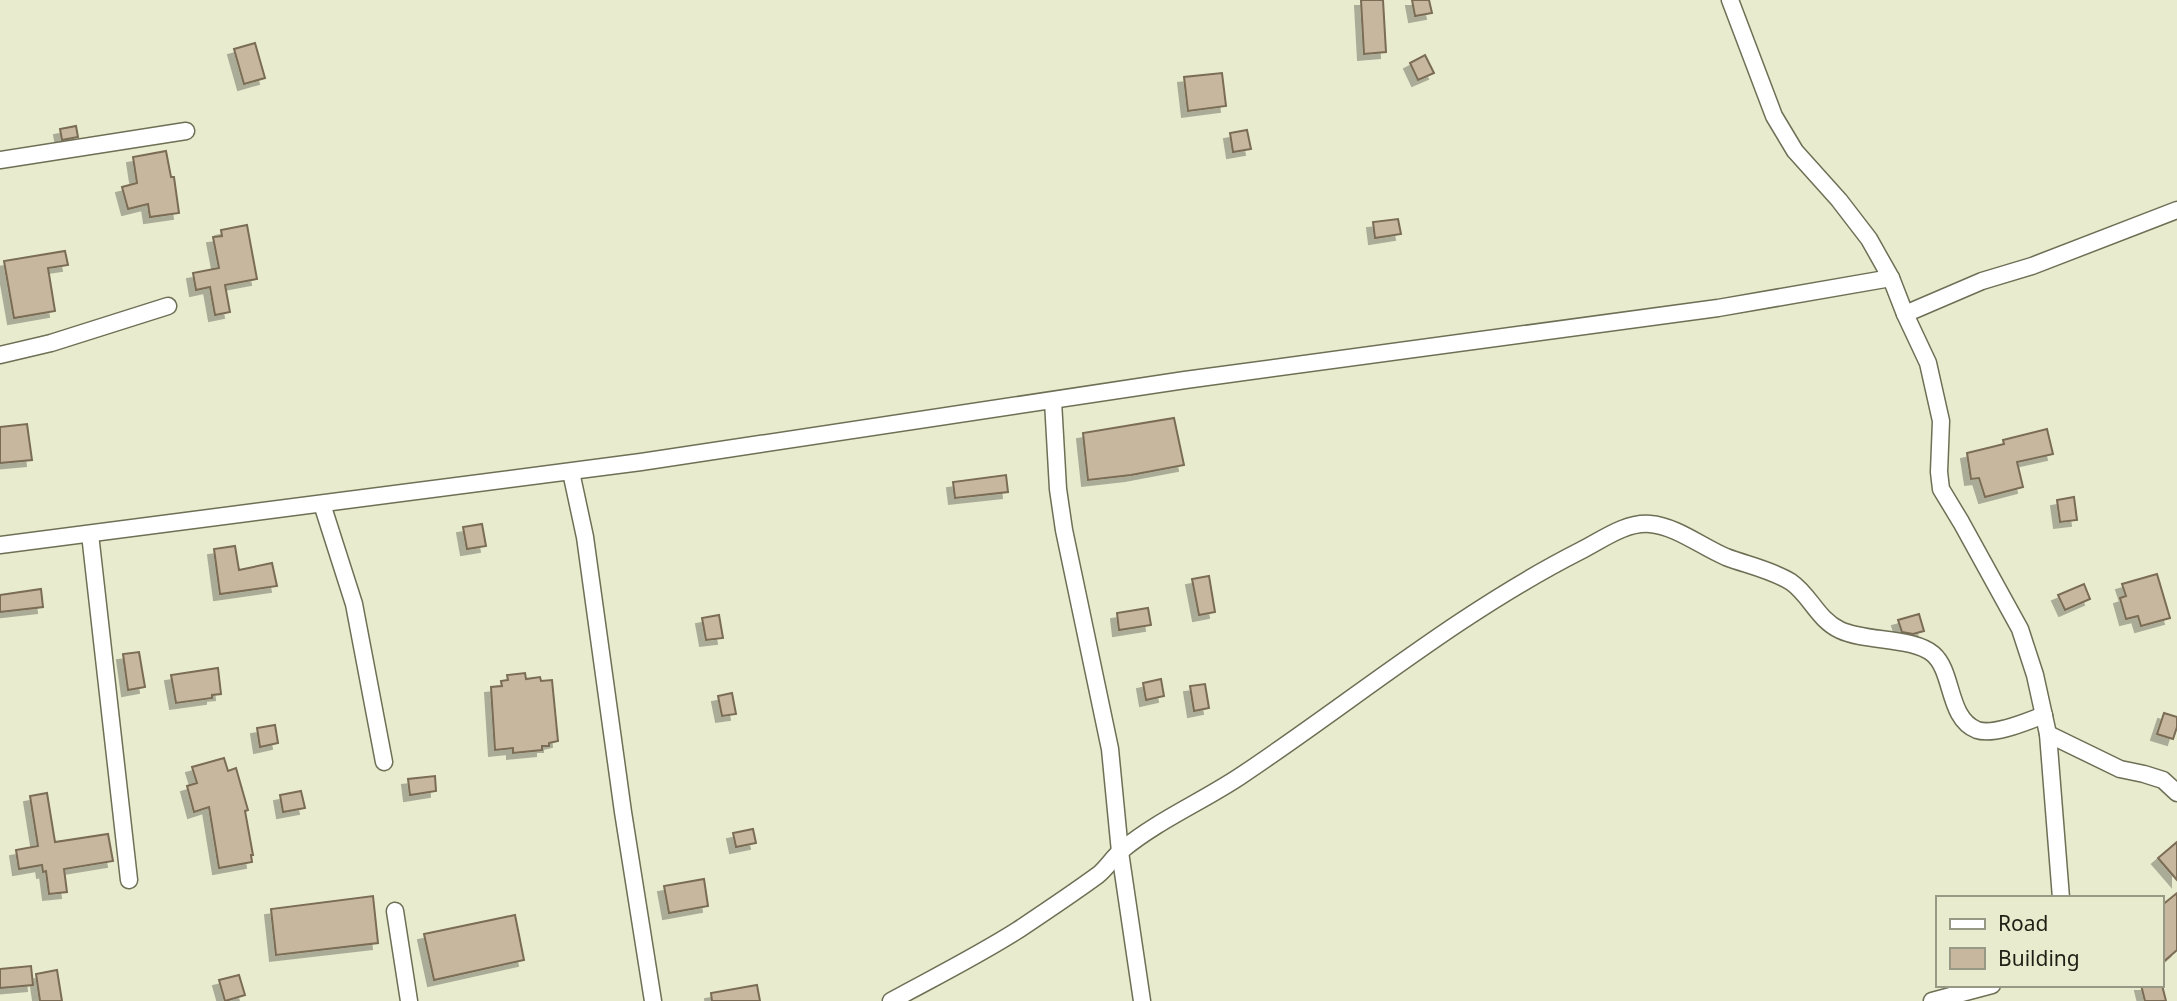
<svg xmlns="http://www.w3.org/2000/svg" width="2177" height="1001" viewBox="0 0 2177 1001" font-family="'Noto Sans',sans-serif">
  <style>
    .building { fill: #c6b79e; stroke: #7a6c55; stroke-width: 2; filter: url(#shadow) }
    .lines { fill: none; stroke-linecap: round; stroke-linejoin: round }
    .street-casing { stroke: #6e6f55; stroke-width: 19 }
    .street { stroke: #fff; stroke-width: 16 }
  </style>
  <defs>
    <filter id="shadow"><feDropShadow dx="-6" dy="6" stdDeviation="0" flood-color="#0004"/></filter>
  </defs>
  <rect width="100%" height="100%" fill="#e9ebce"/>
  <!-- building -->
  <g class="building">
    <polygon points="1361,0 1383,0 1386,52 1364,54"/>
    <polygon points="1412,0 1429,0 1432,13 1415,16"/>
    <polygon points="255,43 265,78 244,84 234,49"/>
    <polygon points="1425,55 1434,73 1418,80 1410,63"/>
    <polygon points="1222,73 1226,106 1188,111 1184,77"/>
    <polygon points="76,126 78,137 62,140 60,129"/>
    <polygon points="1247,130 1251,149 1233,152 1230,133"/>
    <polygon points="166,151 171,177 174,177 179,213 150,217 148,204 128,209 122,187 137,183 133,157"/>
    <polygon points="1398,219 1401,234 1375,238 1373,222"/>
    <polygon points="247,225 257,279 225,285 230,312 215,315 210,287 196,290 193,273 219,268 213,237 222,236 221,230"/>
    <polygon points="65,251 68,265 48,268 55,311 14,318 4,261"/>
    <polygon points="1174,418 1184,465 1131,475 1088,480 1083,433"/>
    <polygon points="27,424 32,460 0,463 0,427"/>
    <polygon points="2047,429 2053,454 2017,462 2023,487 1985,497 1979,478 1971,479 1967,453 2004,444 2003,440"/>
    <polygon points="1006,475 1008,492 955,498 953,482"/>
    <polygon points="2074,497 2077,520 2060,522 2057,500"/>
    <polygon points="482,524 486,546 467,549 463,527"/>
    <polygon points="235,546 239,570 272,563 277,586 220,594 214,549"/>
    <polygon points="2157,574 2170,618 2141,626 2138,616 2126,619 2120,598 2126,596 2122,584"/>
    <polygon points="1209,576 1215,612 1199,615 1192,579"/>
    <polygon points="2084,584 2090,599 2065,610 2058,595"/>
    <polygon points="41,589 43,607 0,612 0,595"/>
    <polygon points="1148,608 1151,625 1119,630 1117,613"/>
    <polygon points="1919,614 1924,631 1913,634 1902,632 1898,620"/>
    <polygon points="719,615 723,638 706,640 702,618"/>
    <polygon points="139,652 145,687 128,690 123,654"/>
    <polygon points="218,668 221,694 212,695 212,698 176,703 171,675"/>
    <polygon points="525,673 526,679 540,677 541,681 552,680 558,741 549,743 549,746 542,746 542,750 513,753 513,748 495,750 491,687 502,686 501,681 508,680 507,675"/>
    <polygon points="1161,679 1164,696 1146,700 1143,683"/>
    <polygon points="1205,684 1209,708 1194,711 1190,686"/>
    <polygon points="732,693 736,714 722,716 718,696"/>
    <polygon points="2164,713 2177,717 2177,727 2173,739 2157,734"/>
    <polygon points="275,725 278,743 260,747 257,728"/>
    <polygon points="224,758 228,771 236,768 248,810 245,811 253,855 251,855 252,862 219,868 209,807 194,812 187,786 197,783 192,767"/>
    <polygon points="435,776 436,791 410,795 408,779"/>
    <polygon points="301,791 305,808 283,812 280,795"/>
    <polygon points="47,793 55,842 108,834 113,861 64,869 67,892 49,894 46,871 43,872 42,865 19,869 16,850 38,846 30,796"/>
    <polygon points="753,829 756,843 736,847 733,833"/>
    <polygon points="2177,842 2177,880 2158,858"/>
    <polygon points="704,879 708,906 669,913 664,886"/>
    <polygon points="2177,893 2177,950 2161,964 2161,906"/>
    <polygon points="373,896 378,943 276,955 271,909"/>
    <polygon points="515,915 524,960 434,980 424,934"/>
    <polygon points="31,966 33,985 0,988 0,969"/>
    <polygon points="57,970 62,1001 40,1001 36,974"/>
    <polygon points="239,975 245,995 225,1001 219,980"/>
    <polygon points="757,985 760,1001 712,1001 711,993"/>
    <polygon points="2141,985 2162,985 2166,1001 2145,1001"/>
  </g>
  <g class="lines">
    <!-- street casing -->
    <g class="street-casing">
      <g id="street">
        <polyline points="1730,0 1774,116 1795,151 1839,200 1869,239 1891,278 1905,314 1928,363 1941,421 1939,472 1941,489 1961,522 2020,629 2035,675 2048,734 2061,898"/>
        <polyline points="0,160 186,131"/>
        <polyline points="1905,314 1982,281 2032,266 2177,210"/>
        <polyline points="0,355 51,343 168,306"/>
        <polyline points="1053,401 1058,489 1064,530 1110,749 1120,852 1142,1001"/>
        <polyline points="571,472 585,537 623,812 653,1001"/>
        <polyline points="322,504 354,604 384,762"/>
        <polyline points="90,534 129,880"/>
        <polyline points="0,545 641,462 1185,380 1718,308 1891,278"/>
        <polyline points="2048,734 2120,769 2144,774 2163,780 2177,793"/>
        <polyline points="395,911 409,1001"/>
        <path d="M891,1001C933,978 977,956 1018,930C1045,912 1072,894 1098,875C1107,868 1113,857 1122,850C1157,821 1201,802 1239,777C1353,701 1458,613 1580,551C1602,540 1625,522 1650,524C1676,526 1702,547 1726,557C1747,565 1772,570 1791,582C1810,595 1818,620 1840,630C1865,642 1913,637 1933,654C1954,672 1947,718 1977,730C1994,736 2028,721 2044,715"/>
        <polyline points="1932,1001 1992,985"/>
      </g>
    </g>
    <!-- street -->
    <use href="#street" class="street"/>
  </g>
  <!-- legend -->
  <rect x="1936" y="896" width="228" height="91" fill="#e9ebce" stroke="#989984" stroke-width="2"/>
  <rect x="1950" y="919" width="35" height="10" fill="#ffffff" stroke="#989984" stroke-width="2"/>
  <text x="1998" y="931" font-size="21" fill="#1f1f15">Road</text>
  <rect x="1950" y="948" width="35" height="21" fill="#c6b79e" stroke="#989984" stroke-width="2"/>
  <text x="1998" y="966" font-size="21" fill="#1f1f15">Building</text>
</svg>
